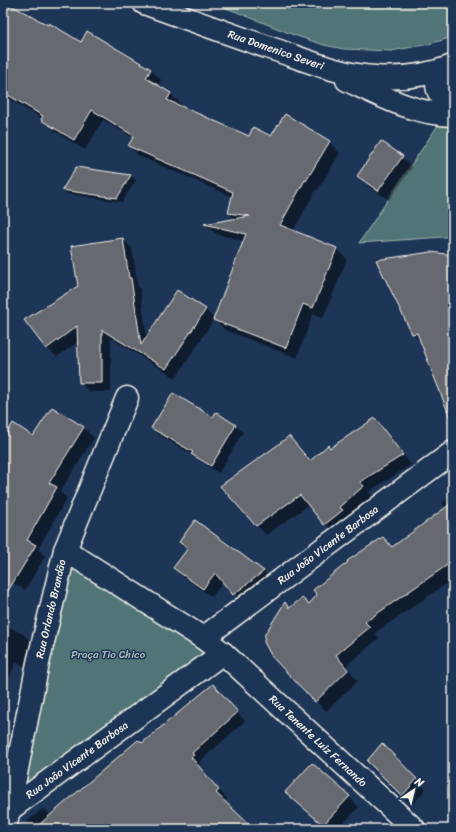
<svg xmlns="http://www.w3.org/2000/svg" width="456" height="832" viewBox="0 0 456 832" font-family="Sriracha,sans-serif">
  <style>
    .green { fill: #517576; stroke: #a2b3af }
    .shadow { fill: #0007 }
    .building { fill: #666970; stroke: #f4f1e8 }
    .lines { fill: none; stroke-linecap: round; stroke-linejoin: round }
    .minor-casing { stroke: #f4f1e8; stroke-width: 25 }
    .minor { stroke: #1d3557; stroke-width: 22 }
    .labels { text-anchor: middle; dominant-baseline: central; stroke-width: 3; stroke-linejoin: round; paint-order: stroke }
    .street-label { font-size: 11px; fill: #f4f1e8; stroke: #1d3557 }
    .park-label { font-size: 11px; fill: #b3bfba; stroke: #1d3557 }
  </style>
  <rect width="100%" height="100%" fill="#1d3557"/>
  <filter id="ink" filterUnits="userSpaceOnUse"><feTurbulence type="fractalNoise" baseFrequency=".025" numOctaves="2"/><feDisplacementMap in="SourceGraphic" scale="8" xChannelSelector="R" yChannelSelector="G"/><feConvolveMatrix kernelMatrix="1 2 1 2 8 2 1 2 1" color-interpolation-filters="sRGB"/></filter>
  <g filter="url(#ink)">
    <!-- green -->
    <g class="green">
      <polygon points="214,3 453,3 453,37 429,44 391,51 344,49 324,45 294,35"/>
      <polygon points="440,122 453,124 453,237 443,237 359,243"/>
      <polygon points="71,564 206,651 22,788"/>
    </g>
    <!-- shadow -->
    <g class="shadow">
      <polygon points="3,3 81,44 150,69 161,80 158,86 171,94 181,104 180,107 249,137 272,138 285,116 329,142 340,153 317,191 316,190 293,231 337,249 347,259 323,318 313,314 297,358 225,330 214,319 176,378 111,338 111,392 89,392 80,382 79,341 57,357 47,348 80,286 122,239 132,248 138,287 140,289 147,337 205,309 214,319 244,241 216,234 206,225 236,220 229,213 233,197 139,156 129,146 134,138 103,120 85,150 53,130 43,119 4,96 3,99"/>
      <polygon points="402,157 412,167 389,200 368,186 358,176"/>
      <polygon points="77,169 131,176 136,180 122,202 68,194 63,190"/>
      <polygon points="453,256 453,411 423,344 413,334 377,261"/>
      <polygon points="52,408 84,428 94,438 60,492 67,498 38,549 45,556 25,590 3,577 3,442 33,437"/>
      <polygon points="217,414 236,425 243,432 219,473 200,461 193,455 159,435 152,428 214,418"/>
      <polygon points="375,419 384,429 411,465 368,492 372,496 348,516 351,520 334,533 309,505 266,535 222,486 275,448 289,437 310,461"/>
      <polygon points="453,494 453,579 375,633 379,638 346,666 358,681 326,711 316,701 285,603 290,608 310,605 383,538 393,548 446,508 442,503"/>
      <polygon points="195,522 264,572 272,580 243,603 223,582 212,597 183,577 174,568 188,550 180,542"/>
      <polygon points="3,624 23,634 32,643 27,668 16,662 3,692"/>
      <polygon points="221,694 245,721 199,762 201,764 199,766 227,799 224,802 252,829 26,829 28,821 44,808 51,815 142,744"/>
      <polygon points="382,745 426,789 412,805 368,761"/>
      <polygon points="349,797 359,807 338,829 328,829 296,801"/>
    </g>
    <!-- building -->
    <g class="building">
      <polygon points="3,3 7,3 48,25 49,23 81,42 87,31 151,69 146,78 171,93 167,100 249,136 253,127 271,136 285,114 330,141 306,181 305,180 280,225 337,248 313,308 303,304 286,348 213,320 246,234 204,224 250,216 228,213 233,192 128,146 134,136 92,110 74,140 41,120 43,116 3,92"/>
      <polygon points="381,141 403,156 378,191 357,176"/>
      <polygon points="76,167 131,175 117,198 62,190"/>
      <polygon points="123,238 129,278 131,278 141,345 177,290 206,309 166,369 102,330 102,383 79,383 77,326 46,349 24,320 78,286 71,246"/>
      <polygon points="431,252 453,255 453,420 451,420 417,333 412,334 376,260"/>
      <polygon points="173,393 213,417 216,412 236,425 211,466 191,454 193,452 151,428"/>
      <polygon points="52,407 84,427 49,483 57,487 27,540 36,545 3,599 3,440 13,423 33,436"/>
      <polygon points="375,418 403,455 360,482 364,486 339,507 343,510 324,525 300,495 256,526 220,486 275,447 289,436 310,461 328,445 330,448"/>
      <polygon points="453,502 453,561 365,622 370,627 336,655 348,670 315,702 272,657 264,642 265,634 285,602 289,608 302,598 309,604 317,595 313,590 348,562 347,561 383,537 392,547"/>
      <polygon points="195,520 264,571 233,595 215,573 203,589 173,568 188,548 179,542"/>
      <polygon points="213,684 238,712 192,753 194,755 191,757 219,790 216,793 254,829 34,829 138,740 142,743"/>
      <polygon points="382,743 417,779 402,796 367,761"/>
      <polygon points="312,763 350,796 323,825 285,792"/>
    </g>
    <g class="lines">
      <!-- minor casing -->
      <g class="minor-casing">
        <g id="minor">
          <path d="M144,3C188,19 232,35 276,50C308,61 341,75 375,77C401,79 429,75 453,66"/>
          <path d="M452,66C432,79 432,93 453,104"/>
          <path d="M347,80C381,96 414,114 453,115"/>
          <polyline points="65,550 203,638 223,653 414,829"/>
          <polyline points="203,638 453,452"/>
          <polyline points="9,810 223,653"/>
          <polyline points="5,829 38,663 65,550 127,398"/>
        </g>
      </g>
      <!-- minor -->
      <use href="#minor" class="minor"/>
    </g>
  </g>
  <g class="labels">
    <!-- street labels -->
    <g class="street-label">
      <text transform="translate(276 50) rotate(19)">Rua Domenico Severi</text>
      <text transform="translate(328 545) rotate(-37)">Rua João Vicente Barbosa</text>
      <text transform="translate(51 609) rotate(-77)">Rua Orlando Brandão</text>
      <text transform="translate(318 741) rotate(43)">Rua Tenente Luiz Fernando</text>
      <text transform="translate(77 760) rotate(-36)">Rua João Vicente Barbosa</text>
    </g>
    <!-- park labels -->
    <g class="park-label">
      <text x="108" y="654">Praça Tio Chico</text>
    </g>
  </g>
  <!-- margin -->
  <rect width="456" height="832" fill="none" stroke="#1d3557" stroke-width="16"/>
  <rect x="8" y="8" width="440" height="816" fill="none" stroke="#f4f1e8" stroke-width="1.5" filter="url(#ink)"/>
  <!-- north arrow -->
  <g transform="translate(414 790) rotate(35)" stroke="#1d3557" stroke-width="3" paint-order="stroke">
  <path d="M0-3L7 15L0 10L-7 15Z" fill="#f4f1e8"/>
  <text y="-6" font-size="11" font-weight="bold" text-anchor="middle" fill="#f4f1e8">N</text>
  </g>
</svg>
